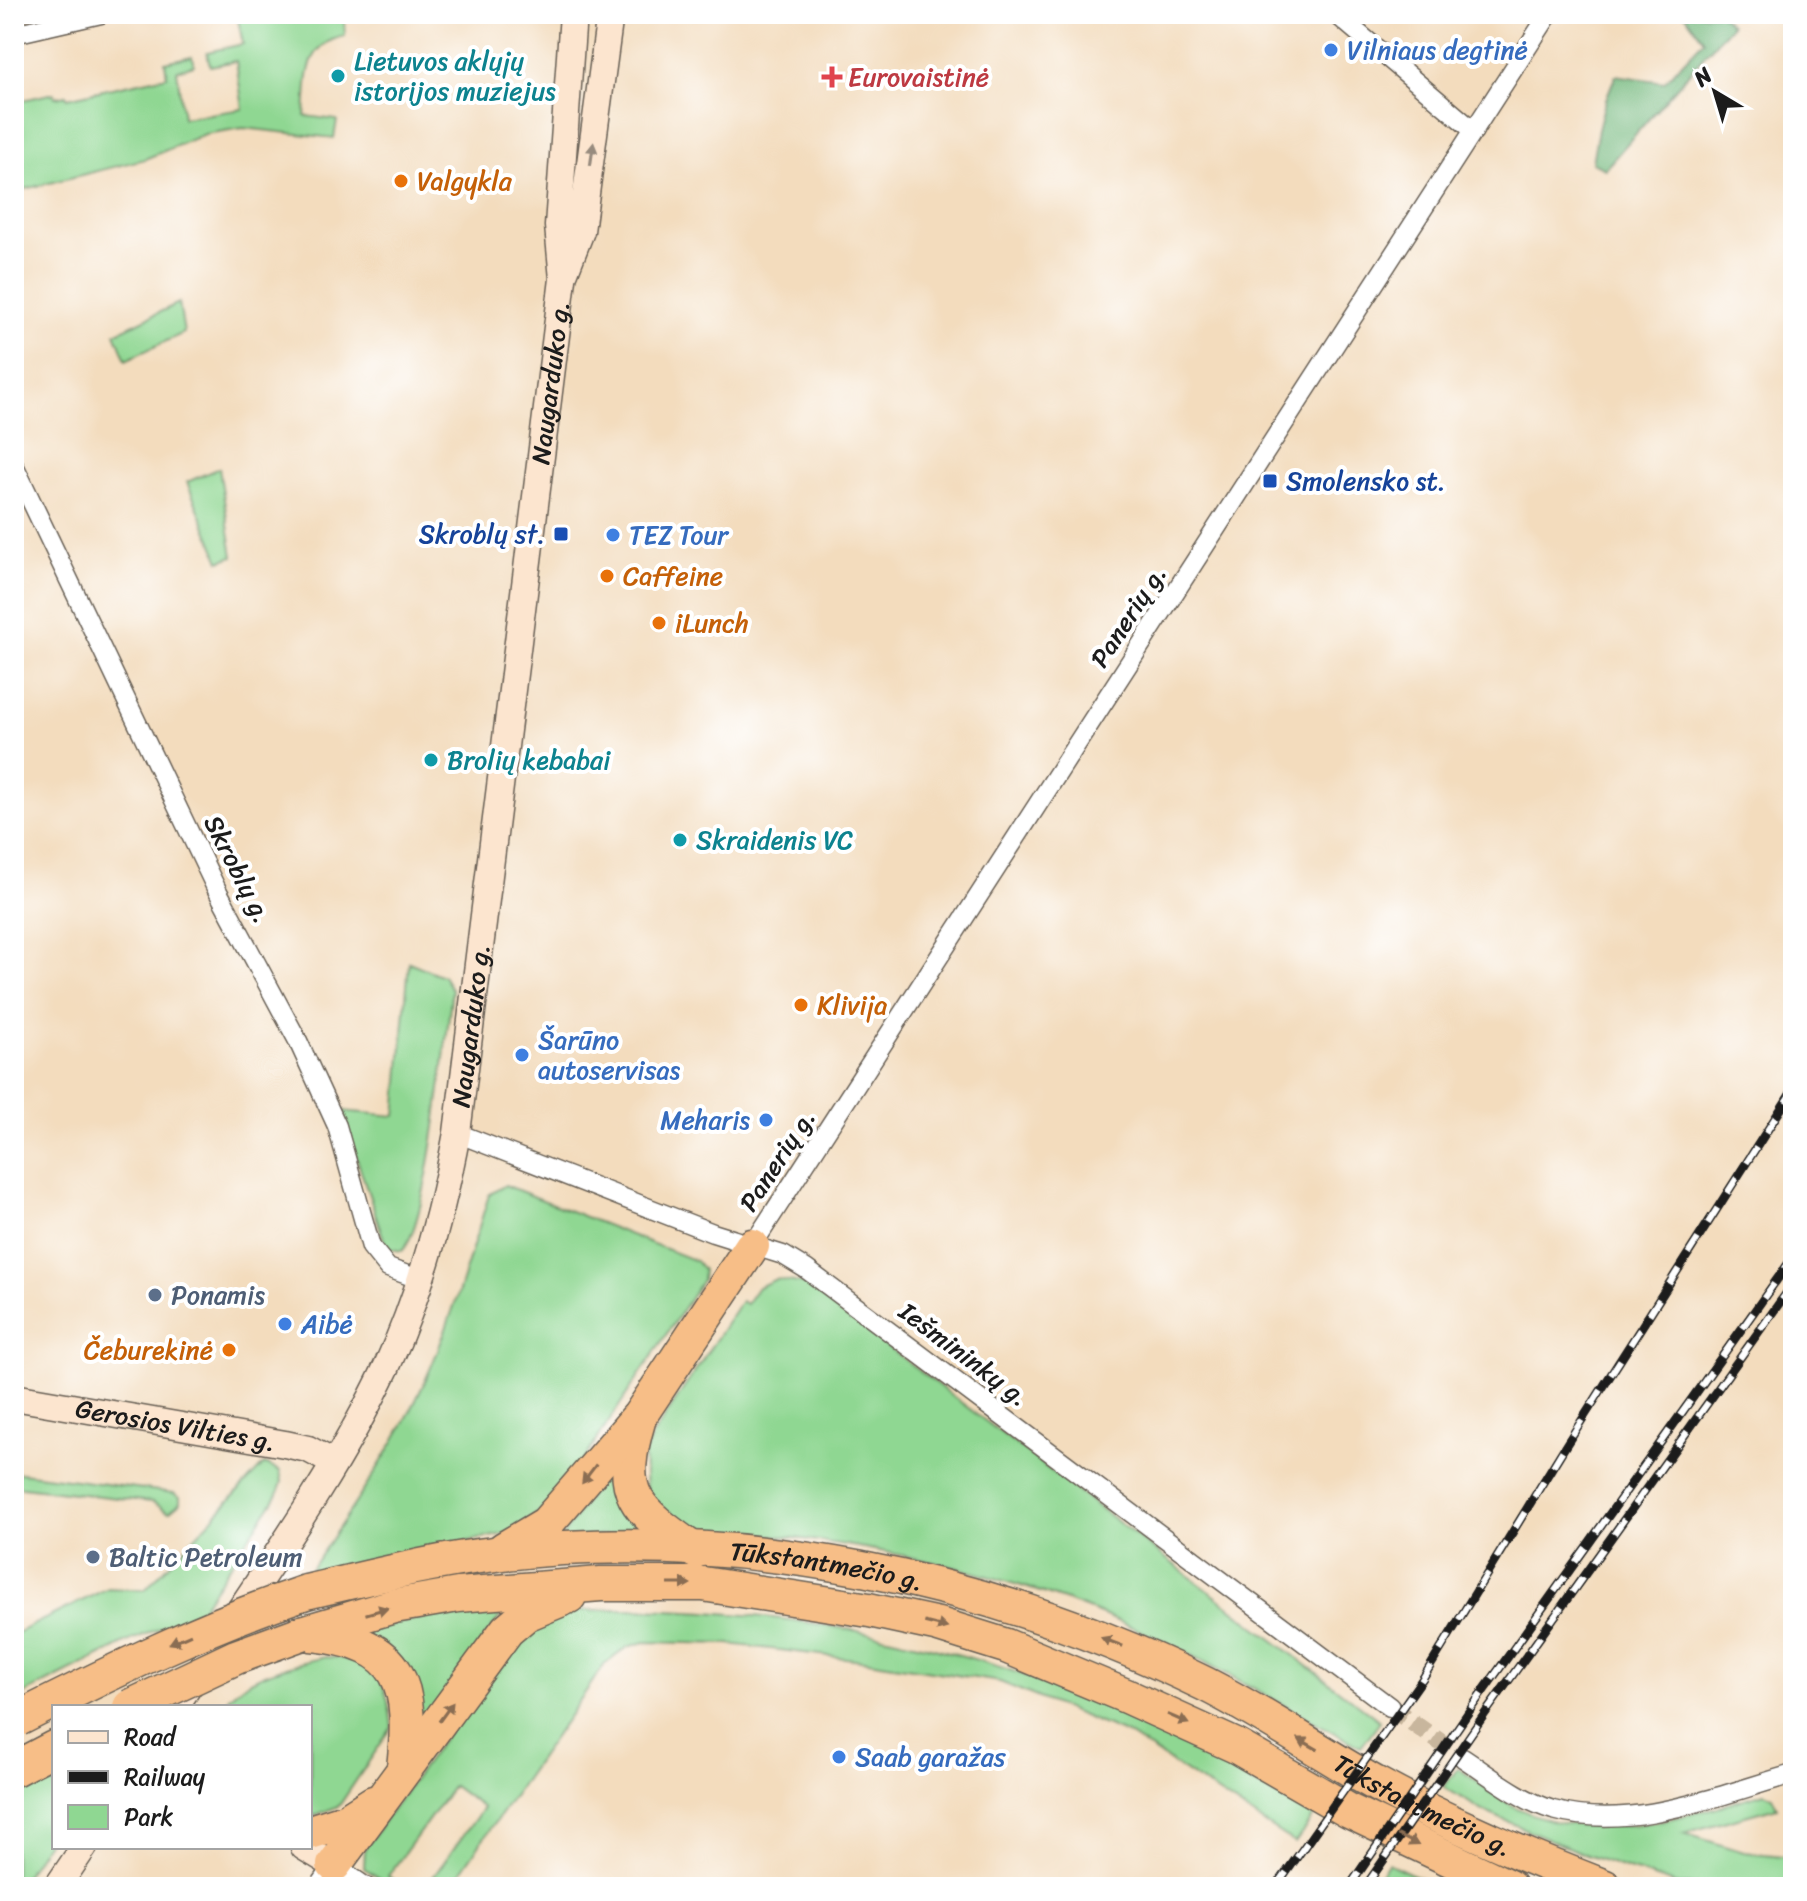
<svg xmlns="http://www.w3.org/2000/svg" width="1807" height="1901" viewBox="0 0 1807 1901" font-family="Sriracha,sans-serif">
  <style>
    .green { fill: #8fd792; stroke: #567a57; stroke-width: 2 }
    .forest { fill: #73b87c; stroke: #486a4c; stroke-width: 2 }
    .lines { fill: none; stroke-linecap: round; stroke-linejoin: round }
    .street-tunnel { stroke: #c8b69d; stroke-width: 18; stroke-dasharray: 18 9; stroke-linecap: butt }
    .street-casing { stroke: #675f54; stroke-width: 21 }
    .secondary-casing { stroke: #675f54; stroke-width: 29 }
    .highway-casing { stroke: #675f54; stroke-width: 37 }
    .street { stroke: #fff; stroke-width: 18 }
    .secondary { stroke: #fce5cf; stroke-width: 26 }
    .highway { stroke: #f7be87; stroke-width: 34 }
    .rail-casing { stroke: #1c1c1c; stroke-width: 9 }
    .rail { stroke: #fff; stroke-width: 6; stroke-dasharray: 18; stroke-linecap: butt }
    .highway-bridge-casing { stroke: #675f54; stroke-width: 37; stroke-linecap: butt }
    .highway-bridge { stroke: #f7be87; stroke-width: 34 }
    .oneway { fill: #978b7e }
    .oneway2 { fill: #8a6d52 }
    .shop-dot { fill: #3f7fe0; stroke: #fff; stroke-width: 3 }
    .culture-dot { fill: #0f9aa8; stroke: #fff; stroke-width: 3 }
    .health-dot { fill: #e0444e; stroke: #fff; stroke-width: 3 }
    .food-dot { fill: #e8710a; stroke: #fff; stroke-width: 3 }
    .transit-dot { fill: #1a4fb4; stroke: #fff; stroke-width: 3 }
    .service-dot { fill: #5c6f8a; stroke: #fff; stroke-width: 3 }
    .labels { text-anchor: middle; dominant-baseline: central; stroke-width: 8; stroke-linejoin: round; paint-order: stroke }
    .shop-label { font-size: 26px; fill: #366cbe; stroke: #fff; text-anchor: start }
    .culture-label { font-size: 26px; fill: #0d838f; stroke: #fff; text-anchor: start }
    .health-label { font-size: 26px; fill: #be3a42; stroke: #fff; text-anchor: start }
    .food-label { font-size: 26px; fill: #c56008; stroke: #fff; text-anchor: start }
    .street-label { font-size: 26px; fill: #1c1c1c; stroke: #fff }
    .transit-label { font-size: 26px; fill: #164399; stroke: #fff; text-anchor: start }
    .service-label { font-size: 26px; fill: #4e5e75; stroke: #fff; text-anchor: start }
  </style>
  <rect width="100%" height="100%" fill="#fff"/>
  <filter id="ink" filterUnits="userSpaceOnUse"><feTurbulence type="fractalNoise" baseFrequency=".0125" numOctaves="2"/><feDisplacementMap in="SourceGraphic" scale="16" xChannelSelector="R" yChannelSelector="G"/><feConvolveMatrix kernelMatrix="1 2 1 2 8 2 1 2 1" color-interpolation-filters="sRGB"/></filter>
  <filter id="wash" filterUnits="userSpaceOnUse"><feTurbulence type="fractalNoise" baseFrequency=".006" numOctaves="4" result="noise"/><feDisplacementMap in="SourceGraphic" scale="32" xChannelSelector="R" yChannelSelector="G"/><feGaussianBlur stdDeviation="1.8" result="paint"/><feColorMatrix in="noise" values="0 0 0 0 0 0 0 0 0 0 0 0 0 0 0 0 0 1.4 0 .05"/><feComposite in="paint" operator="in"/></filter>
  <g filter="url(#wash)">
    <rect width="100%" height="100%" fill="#f3dcbd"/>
    <!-- green -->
    <g class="green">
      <path d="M237,14H344L345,36C303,44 308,81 305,116L337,120L334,138L243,128L205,134L145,159L14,192V102L54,93L55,97L66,95L67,98L167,76L165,62L192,56L194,65L177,70L183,118L243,109L236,61L210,66L207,52L243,44Z"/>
      <polygon points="179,303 184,333 126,360 115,333"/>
      <polygon points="219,468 233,556 220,561 187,482"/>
      <path d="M409,962L443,976L452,990C446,1035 429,1225 402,1251L390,1249L384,1240L341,1111L396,1116Z"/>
      <path d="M505,1185L696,1261L703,1270L702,1280L560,1496L513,1532L307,1575C349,1512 394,1450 425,1381C452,1321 469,1257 489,1195Z"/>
      <path d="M776,1279L805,1284L1380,1721L1361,1747C1301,1715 1241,1680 1179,1649C1028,1574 861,1538 694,1529L675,1523L646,1494L644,1453L652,1437L741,1301L746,1304L758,1287Z"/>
      <polygon points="619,1452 634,1523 641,1531 560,1540"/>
      <polygon points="264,1464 280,1471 282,1482 278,1494 198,1613 129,1641 14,1699 14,1634 108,1588 145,1590"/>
      <polygon points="14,1472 174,1493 180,1497 180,1503 169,1512 152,1502 14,1486"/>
      <polygon points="507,1607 419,1728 359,1631 432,1616"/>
      <path d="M618,1609C797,1609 968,1643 1132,1718C1194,1746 1253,1785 1314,1816L1295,1843L1127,1734L1000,1682L862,1660L729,1644L645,1642L628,1647L605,1664L450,1887H426L483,1808L453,1786L388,1876L402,1887H393L364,1868L365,1848L512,1642L558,1612Z"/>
      <path d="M326,1657C377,1658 387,1681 392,1727L339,1806L310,1817V1707H221C242,1675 290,1665 326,1657Z"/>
      <path d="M1458,1768C1474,1779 1491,1793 1508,1803C1589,1849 1682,1818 1764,1793L1772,1796L1777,1807L1684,1833L1744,1852L1793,1857V1887L1677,1885L1586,1855L1483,1811L1444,1787Z"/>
      <polygon points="54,1772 54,1831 18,1887 14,1887 14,1793"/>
      <polygon points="1388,1863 1431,1883 1436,1877 1459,1887 1372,1887"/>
    </g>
    <!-- forest -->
    <path class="forest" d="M1684,14H1721L1731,25L1605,169L1592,163C1597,132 1602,104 1616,75L1664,82L1704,40Z"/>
  </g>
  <g filter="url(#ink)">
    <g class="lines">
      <!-- street-tunnel -->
      <polyline class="street-tunnel" points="1390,1707 1463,1758"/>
      <!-- street casing -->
      <g class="street-casing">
        <g id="street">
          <polyline points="1336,14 1474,131"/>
          <polyline points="14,34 101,14"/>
          <polyline points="14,465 216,888 298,1041 337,1126 371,1247 388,1268 421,1280"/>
          <polyline points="457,1133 713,1233 783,1255 806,1269 1390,1707"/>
          <polyline points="752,1246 1549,14"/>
          <path d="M1463,1758C1492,1777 1520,1800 1553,1810C1632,1832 1718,1795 1793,1774"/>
          <polyline points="319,1887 334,1865 366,1887"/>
        </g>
      </g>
      <!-- secondary casing -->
      <g class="secondary-casing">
        <g id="secondary">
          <polyline points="565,272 581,231 610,14"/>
          <path id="s1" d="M14,1397L285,1444L308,1449L334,1463"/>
          <path id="s2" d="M175,1707C247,1596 330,1486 387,1366C421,1292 442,1213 457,1133L563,279L558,226L573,14"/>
          <polyline points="304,1847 334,1865"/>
          <polyline points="57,1887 84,1847"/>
        </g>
      </g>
      <!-- highway casing -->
      <g class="highway-casing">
        <g id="highway">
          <path d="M639,1418C616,1495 633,1507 695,1551"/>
          <polyline points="504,1549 546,1524 640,1415 752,1246"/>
          <path id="s3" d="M306,1592C368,1578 431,1561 495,1554C739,1526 986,1577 1205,1684C1265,1714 1320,1753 1378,1785C1451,1825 1528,1857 1605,1887"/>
          <polyline points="302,1633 394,1606 458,1595 601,1584 703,1584 869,1610 939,1625 1006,1646 1126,1696 1236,1746 1349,1811 1509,1887"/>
          <path d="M311,1634C404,1643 413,1685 404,1768"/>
          <polyline points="14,1769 54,1748"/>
          <polyline points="310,1832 345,1821 373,1803"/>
          <polyline points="334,1865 507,1630 526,1614 569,1596"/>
        </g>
      </g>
      <!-- street -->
      <use href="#street" class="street"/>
      <!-- secondary -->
      <use href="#secondary" class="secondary"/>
      <!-- highway -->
      <use href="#highway" class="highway"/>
      <!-- rail casing -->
      <g class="rail-casing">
        <g id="rail">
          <polyline points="1276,1887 1423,1678 1566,1445 1793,1090"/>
          <polyline points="1349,1887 1472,1707 1793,1257"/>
          <polyline points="1365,1887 1484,1715 1793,1284"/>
        </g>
      </g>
      <!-- rail -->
      <use href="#rail" class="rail"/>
      <!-- highway-bridge casing -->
      <g class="highway-bridge-casing">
        <g id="highway-bridge">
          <polyline points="130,1707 236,1657 302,1633"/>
          <path d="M18,1719C113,1671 205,1626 306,1592"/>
        </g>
      </g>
      <!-- highway-bridge -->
      <use href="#highway-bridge" class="highway-bridge"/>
    </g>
    <!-- one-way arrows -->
    <defs><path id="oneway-solid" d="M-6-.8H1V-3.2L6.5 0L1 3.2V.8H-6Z" transform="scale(2)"/></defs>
    <use class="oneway" href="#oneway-solid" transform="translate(592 154) rotate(-82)"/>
    <g class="oneway2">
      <use href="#oneway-solid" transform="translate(589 1474) rotate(127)"/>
      <use href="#oneway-solid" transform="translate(679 1584)"/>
      <use href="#oneway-solid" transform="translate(377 1611) rotate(-16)"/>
      <use href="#oneway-solid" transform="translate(936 1625) rotate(14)"/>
      <use href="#oneway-solid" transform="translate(180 1639) rotate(156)"/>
      <use href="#oneway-solid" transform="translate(1112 1642) rotate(-159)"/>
      <use href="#oneway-solid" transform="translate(446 1712) rotate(-54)"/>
      <use href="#oneway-solid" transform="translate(1178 1719) rotate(24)"/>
      <use href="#oneway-solid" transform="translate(1308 1744) rotate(-150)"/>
      <use href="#oneway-solid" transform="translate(1408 1840) rotate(27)"/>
    </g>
  </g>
  <!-- markers -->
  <g class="shop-dot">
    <circle cx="1331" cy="50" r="8"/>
    <circle cx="613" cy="535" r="8"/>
    <circle cx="522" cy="1055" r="8"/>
    <circle cx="766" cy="1120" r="8"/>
    <circle cx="285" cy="1324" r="8"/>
    <circle cx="839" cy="1757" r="8"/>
  </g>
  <g class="culture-dot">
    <circle cx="338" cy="76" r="8"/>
    <circle cx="431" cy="760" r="8"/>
    <circle cx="680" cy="840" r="8"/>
  </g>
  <path class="health-dot" d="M828 65h8v8h8v8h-8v8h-8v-8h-8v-8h8z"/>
  <g class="food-dot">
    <circle cx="401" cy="181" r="8"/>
    <circle cx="607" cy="576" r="8"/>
    <circle cx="659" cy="623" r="8"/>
    <circle cx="801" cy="1005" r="8"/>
    <circle cx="229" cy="1350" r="8"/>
  </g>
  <g class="transit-dot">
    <rect x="1262" y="473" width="16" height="16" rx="4"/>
    <rect x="553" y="526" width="16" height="16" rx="4"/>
  </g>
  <g class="service-dot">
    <circle cx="155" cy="1295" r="8"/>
    <circle cx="93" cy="1557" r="8"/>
  </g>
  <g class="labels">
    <!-- shop labels -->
    <g class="shop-label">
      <text x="1347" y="50">Vilniaus degtinė</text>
      <text x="629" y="535">TEZ Tour</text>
      <text x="538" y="1040">Šarūno<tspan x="538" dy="30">autoservisas</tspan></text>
      <text x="750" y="1120" text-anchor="end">Meharis</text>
      <text x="301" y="1324">Aibė</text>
      <text x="855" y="1757">Saab garažas</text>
    </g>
    <!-- culture labels -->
    <g class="culture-label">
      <text x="354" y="61">Lietuvos aklųjų<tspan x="354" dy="30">istorijos muziejus</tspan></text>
      <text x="447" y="760">Brolių kebabai</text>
      <text x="696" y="840">Skraidenis VC</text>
    </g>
    <!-- health labels -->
    <g class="health-label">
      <text x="848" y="77">Eurovaistinė</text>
    </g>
    <!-- food labels -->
    <g class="food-label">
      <text x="417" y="181">Valgykla</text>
      <text x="623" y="576">Caffeine</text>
      <text x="675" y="623">iLunch</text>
      <text x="817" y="1005">Klivija</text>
      <text x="213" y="1350" text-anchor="end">Čeburekinė</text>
    </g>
    <!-- street labels -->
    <g class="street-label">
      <text stroke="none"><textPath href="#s2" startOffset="1402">Naugarduko g.</textPath></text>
      <text transform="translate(1128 616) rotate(-57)">Panerių g.</text>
      <text transform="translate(238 869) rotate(63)">Skroblų g.</text>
      <text stroke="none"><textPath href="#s2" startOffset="754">Naugarduko g.</textPath></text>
      <text transform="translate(777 1160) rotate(-57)">Panerių g.</text>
      <text transform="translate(964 1354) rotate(37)">Iešmininkų g.</text>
      <text stroke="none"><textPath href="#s1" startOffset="164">Gerosios Vilties g.</textPath></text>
      <text stroke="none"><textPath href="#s3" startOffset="526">Tūkstantmečio g.</textPath></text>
      <text stroke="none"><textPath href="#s3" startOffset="1174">Tūkstantmečio g.</textPath></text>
    </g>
    <!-- transit labels -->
    <g class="transit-label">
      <text x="1286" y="481">Smolensko st.</text>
      <text x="545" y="534" text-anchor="end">Skroblų st.</text>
    </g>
    <!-- service labels -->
    <g class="service-label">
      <text x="171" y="1295">Ponamis</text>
      <text x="109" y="1557">Baltic Petroleum</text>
    </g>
  </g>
  <!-- margin -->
  <rect width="1807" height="1901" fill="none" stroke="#fff" stroke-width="48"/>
  <!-- legend -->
  <rect x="52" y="1705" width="260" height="144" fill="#ffffff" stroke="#a4a4a4" stroke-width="2"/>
  <rect x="68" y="1731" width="40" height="12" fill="#fce5cf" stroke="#a4a4a4" stroke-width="2"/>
  <text x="124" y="1745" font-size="24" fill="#1c1c1c">Road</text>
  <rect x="68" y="1771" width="40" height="12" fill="#1c1c1c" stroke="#a4a4a4" stroke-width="2"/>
  <text x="124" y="1785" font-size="24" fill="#1c1c1c">Railway</text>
  <rect x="68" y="1805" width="40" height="24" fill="#8fd792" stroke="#a4a4a4" stroke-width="2"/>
  <text x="124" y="1825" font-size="24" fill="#1c1c1c">Park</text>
  <!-- north arrow -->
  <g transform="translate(1715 92) rotate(322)" stroke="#ffffff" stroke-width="6" paint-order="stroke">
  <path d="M0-6L14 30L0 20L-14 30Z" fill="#1c1c1c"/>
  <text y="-12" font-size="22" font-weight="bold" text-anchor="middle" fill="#1c1c1c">N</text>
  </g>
</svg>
